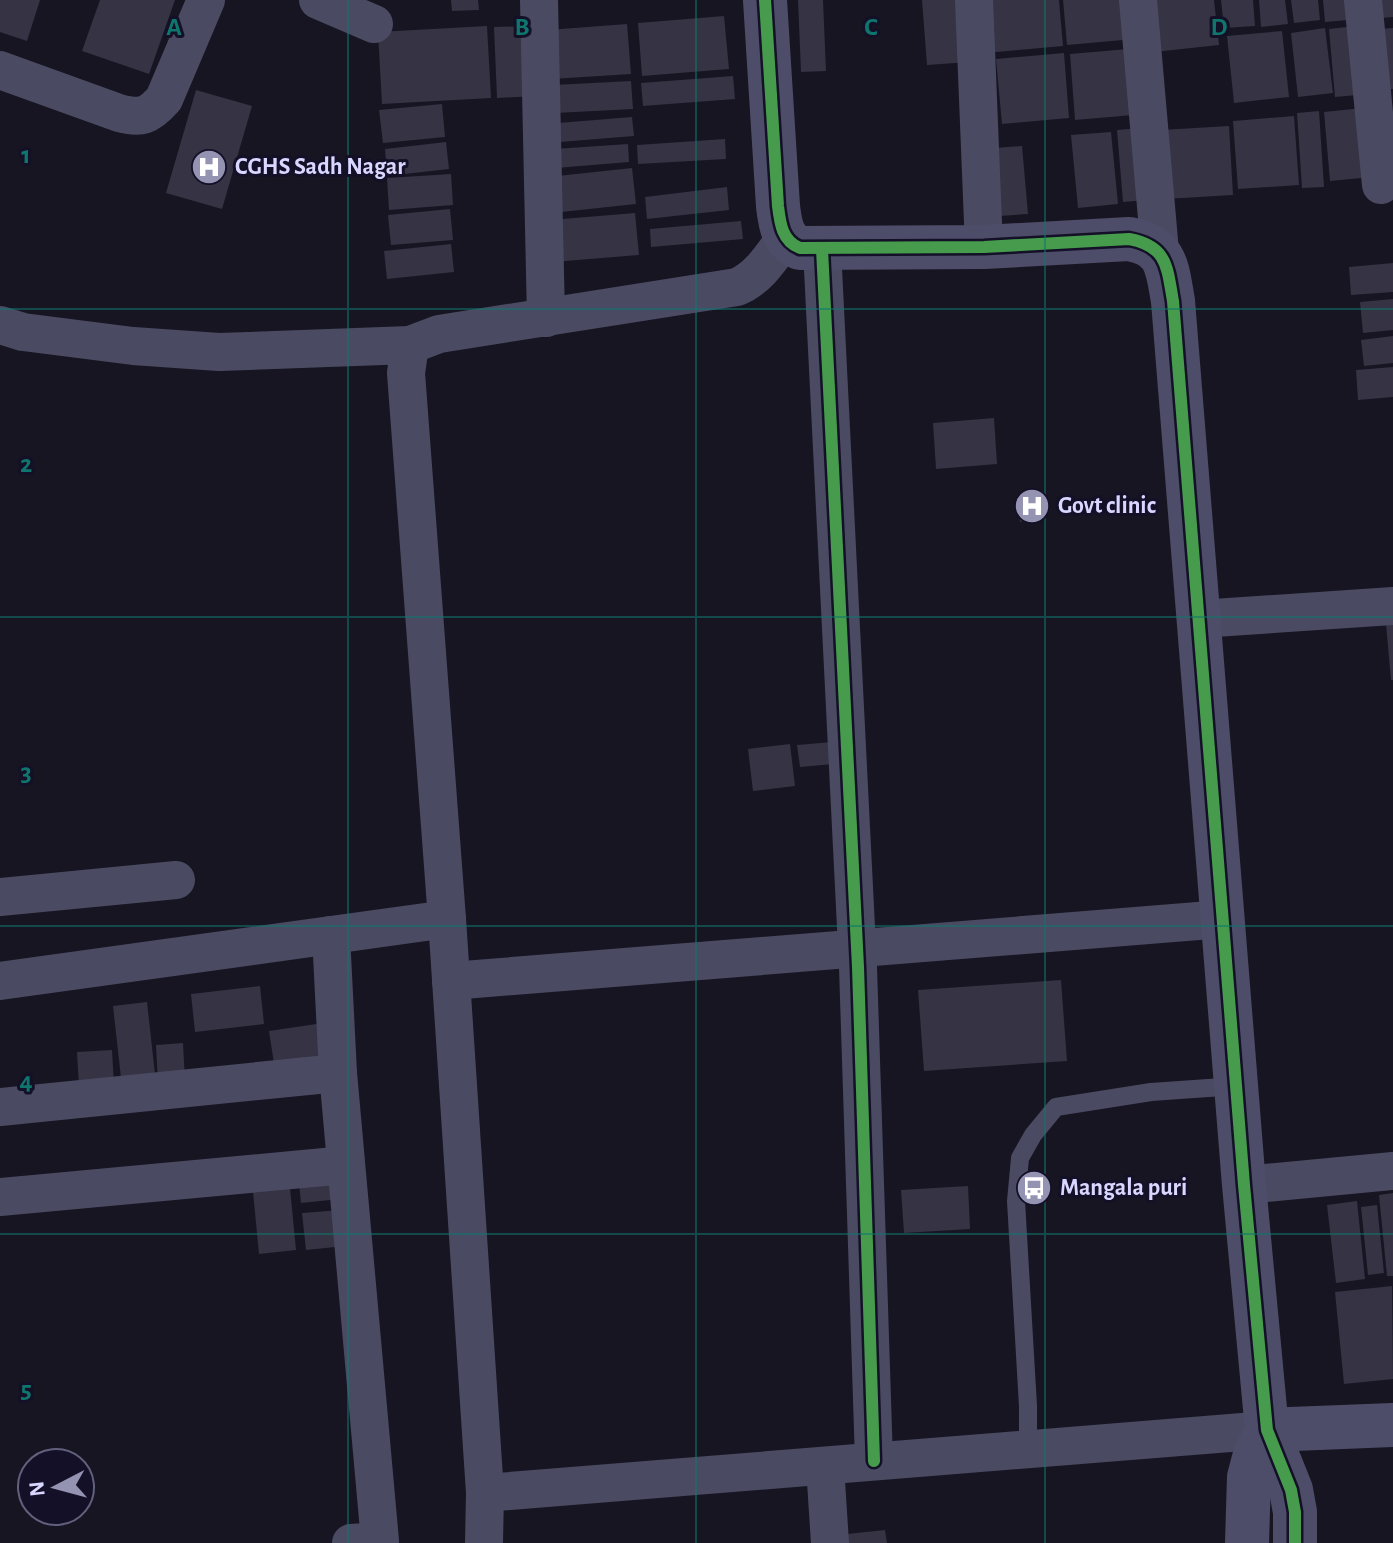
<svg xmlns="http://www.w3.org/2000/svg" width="1393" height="1543" viewBox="0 0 1393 1543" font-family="'Alegreya Sans',sans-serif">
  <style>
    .building { fill: #353344 }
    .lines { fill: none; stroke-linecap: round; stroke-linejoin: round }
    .lane { stroke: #4a4b63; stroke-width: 18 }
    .street { stroke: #4a4b63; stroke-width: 38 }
    .secondary { stroke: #4e4d69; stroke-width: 44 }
    .cycleway-casing { stroke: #131027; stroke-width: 17 }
    .cycleway { stroke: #469c4c; stroke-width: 12 }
    .grid { fill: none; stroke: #0f766e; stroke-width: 2; stroke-opacity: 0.55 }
    .labels { text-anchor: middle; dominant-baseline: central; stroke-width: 6; stroke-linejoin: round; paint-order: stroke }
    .poi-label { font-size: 24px; font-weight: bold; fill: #d9d7ff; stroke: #131027; text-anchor: start }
    .grid-label { font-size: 26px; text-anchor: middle; font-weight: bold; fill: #0f766e; stroke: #131027; stroke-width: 6; stroke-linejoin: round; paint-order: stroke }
  </style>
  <rect width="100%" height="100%" fill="#171522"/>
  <!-- building -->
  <g class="building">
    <polygon points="0,0 40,0 27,41 0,32"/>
    <polygon points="100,0 175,0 149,74 82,51"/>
    <polygon points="451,0 478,0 479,10 452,11"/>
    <polygon points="798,0 823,0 826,71 801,72"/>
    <polygon points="922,0 965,0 969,62 927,65"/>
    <polygon points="981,0 1059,0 1063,46 986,53"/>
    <polygon points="1063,0 1130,0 1134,39 1067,45"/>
    <polygon points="1148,0 1214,0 1219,45 1154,52"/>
    <polygon points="1221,0 1253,0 1255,26 1224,28"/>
    <polygon points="1259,0 1285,0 1288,24 1261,27"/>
    <polygon points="1291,0 1318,0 1320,20 1294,23"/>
    <polygon points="1323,0 1359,0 1361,19 1325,22"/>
    <polygon points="1379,0 1393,0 1393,17 1381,18"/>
    <polygon points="724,16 729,69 642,76 638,23"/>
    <polygon points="627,24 631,74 552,79 548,30"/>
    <polygon points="1364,25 1369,94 1335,97 1329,29"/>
    <polygon points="487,26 491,98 382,104 378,32"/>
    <polygon points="533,26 536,96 497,98 494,27"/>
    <polygon points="1325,28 1333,93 1298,97 1291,33"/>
    <polygon points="1393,28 1393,89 1384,89 1379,29"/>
    <polygon points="1282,31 1289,97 1234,103 1227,36"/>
    <polygon points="1140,48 1145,114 1075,120 1070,54"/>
    <polygon points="1064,53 1069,118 1002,124 996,59"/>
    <polygon points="733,76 735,99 643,106 641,83"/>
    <polygon points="631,81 633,109 555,113 554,85"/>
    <polygon points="196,90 252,106 222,209 166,193"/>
    <polygon points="442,104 445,137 383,143 379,110"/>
    <polygon points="1363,108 1371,177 1330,181 1324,112"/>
    <polygon points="1319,111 1324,187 1302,188 1297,113"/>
    <polygon points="1294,116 1299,185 1238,189 1233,121"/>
    <polygon points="632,117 634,136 560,142 558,123"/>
    <polygon points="1229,126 1233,195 1165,199 1161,130"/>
    <polygon points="1140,128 1147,200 1123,202 1117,130"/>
    <polygon points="1111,132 1118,204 1078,208 1071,135"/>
    <polygon points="725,139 726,159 638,164 637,145"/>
    <polygon points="446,142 449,169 387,176 385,149"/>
    <polygon points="628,144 629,162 556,168 554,149"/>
    <polygon points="1022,146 1028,214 1000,216 994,148"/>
    <polygon points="632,168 636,204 552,213 548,177"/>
    <polygon points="451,174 453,205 389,210 387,178"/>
    <polygon points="727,187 729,210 647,219 645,197"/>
    <polygon points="450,209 453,240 391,245 388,215"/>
    <polygon points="635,213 639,255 553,262 550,220"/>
    <polygon points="741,221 743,239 651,247 650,229"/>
    <polygon points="451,244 454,272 387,279 384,251"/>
    <polygon points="1393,263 1393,292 1351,295 1349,267"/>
    <polygon points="1393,299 1393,330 1363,333 1360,302"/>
    <polygon points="1393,336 1393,363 1364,366 1361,340"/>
    <polygon points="1393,367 1393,397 1358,400 1356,370"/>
    <polygon points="994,418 997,464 936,469 933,423"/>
    <polygon points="1043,491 1046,516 1020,522 1018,496"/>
    <polygon points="1393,623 1393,680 1391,680 1386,624"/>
    <polygon points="844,741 845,763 800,767 797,745"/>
    <polygon points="790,744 795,786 753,791 748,749"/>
    <polygon points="1061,980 1067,1061 924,1071 918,990"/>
    <polygon points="260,986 264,1024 195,1032 191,994"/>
    <polygon points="147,1002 156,1083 122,1087 113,1006"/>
    <polygon points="323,1023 329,1062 275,1070 269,1031"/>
    <polygon points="183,1043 185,1081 158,1083 156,1045"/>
    <polygon points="112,1050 114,1085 79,1087 77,1052"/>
    <polygon points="338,1178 340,1199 301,1203 299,1183"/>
    <polygon points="968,1186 970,1229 904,1233 901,1190"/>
    <polygon points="290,1188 296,1250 259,1254 253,1192"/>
    <polygon points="1393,1193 1393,1276 1387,1276 1379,1195"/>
    <polygon points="1357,1201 1365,1279 1336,1283 1327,1205"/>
    <polygon points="1377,1205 1384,1273 1368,1275 1361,1207"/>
    <polygon points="341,1210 345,1246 306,1250 302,1213"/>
    <polygon points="1392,1286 1393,1379 1344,1384 1335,1292"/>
    <polygon points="885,1530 887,1543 838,1543 838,1535"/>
  </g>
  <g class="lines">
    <!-- lane -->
    <polyline class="lane" points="1028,1449 1028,1406 1016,1201 1020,1158 1033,1135 1056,1107 1151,1092 1237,1086"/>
    <!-- street -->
    <g class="street">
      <polyline points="318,0 374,24"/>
      <polyline points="539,0 546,318"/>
      <polyline points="974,0 984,247"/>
      <polyline points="1138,0 1160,252"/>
      <polyline points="1363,0 1381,185"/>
      <path d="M0,70L119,113C141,119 149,116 164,99L206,0"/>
      <polyline points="822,249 858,967 874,1461"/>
      <path d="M0,325L23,332L133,346L219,352L410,345L439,334L737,287C759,278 772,256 786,237"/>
      <polyline points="410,345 406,373 447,919 485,1493 484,1543"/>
      <polyline points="1199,619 1393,606"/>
      <polyline points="0,897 176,880"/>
      <polyline points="331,935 338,1073 380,1541 351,1543"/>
      <polyline points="0,981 447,919"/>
      <polyline points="451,981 1223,919"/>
      <polyline points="0,1107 338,1073"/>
      <polyline points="1244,1185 1393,1171"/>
      <polyline points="0,1197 346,1165"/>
      <polyline points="825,1466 830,1543"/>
      <polyline points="485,1493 1267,1430"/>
    </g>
    <!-- secondary -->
    <g class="secondary">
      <path d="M765,0L778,206C780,223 782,241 800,248L984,247L1129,239C1168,246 1167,268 1173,301L1244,1185L1267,1430L1291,1490L1295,1512V1543"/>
      <polyline points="1267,1430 1393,1425"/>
      <polyline points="1247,1543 1249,1477 1254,1458 1267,1430"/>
    </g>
    <!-- cycleway casing -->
    <g class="cycleway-casing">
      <g id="cycleway">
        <path d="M765,0L778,206C780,223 782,241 800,248L984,247L1129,239C1168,246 1167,268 1173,301L1244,1185L1267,1430L1291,1490L1295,1512V1543"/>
        <polyline points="822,249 858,967 874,1461"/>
      </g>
    </g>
    <!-- cycleway -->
    <use href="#cycleway" class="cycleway"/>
  </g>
  <!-- grid -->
  <path class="grid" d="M348,0V1543M696,0V1543M1045,0V1543M0,309H1393M0,617H1393M0,926H1393M0,1234H1393"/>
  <!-- icons -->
  <defs>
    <g id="hospital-disc" transform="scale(1.8)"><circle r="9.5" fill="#9593b2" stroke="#131027"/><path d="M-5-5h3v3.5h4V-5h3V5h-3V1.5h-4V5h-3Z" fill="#fff"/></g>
    <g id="bus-disc" transform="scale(1.8)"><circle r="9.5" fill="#9593b2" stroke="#131027"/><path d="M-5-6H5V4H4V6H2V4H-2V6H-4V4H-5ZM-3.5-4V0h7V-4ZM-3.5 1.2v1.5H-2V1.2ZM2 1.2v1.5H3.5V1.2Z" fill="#fff"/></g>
  </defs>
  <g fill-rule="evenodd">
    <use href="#hospital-disc" x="209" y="167"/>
    <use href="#hospital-disc" x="1032" y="506"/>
    <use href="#bus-disc" x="1034" y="1188"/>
  </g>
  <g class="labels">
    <!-- poi labels -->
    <g class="poi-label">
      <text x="235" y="167">CGHS Sadh Nagar</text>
      <text x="1058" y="506">Govt clinic</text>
      <text x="1060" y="1188">Mangala puri</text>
    </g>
  </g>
  <g class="grid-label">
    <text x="174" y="35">A</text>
    <text x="522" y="35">B</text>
    <text x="871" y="35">C</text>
    <text x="1219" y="35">D</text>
    <text x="26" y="163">1</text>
    <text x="26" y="472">2</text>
    <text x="26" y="781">3</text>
    <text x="26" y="1089">4</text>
    <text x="26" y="1398">5</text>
  </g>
  <!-- north arrow -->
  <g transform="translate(56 1487) rotate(264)"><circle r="38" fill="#131027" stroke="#62607d" stroke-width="2"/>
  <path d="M0-6L14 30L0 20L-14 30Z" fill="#9593b2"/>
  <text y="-12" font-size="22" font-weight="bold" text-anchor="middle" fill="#d9d7ff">N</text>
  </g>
</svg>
